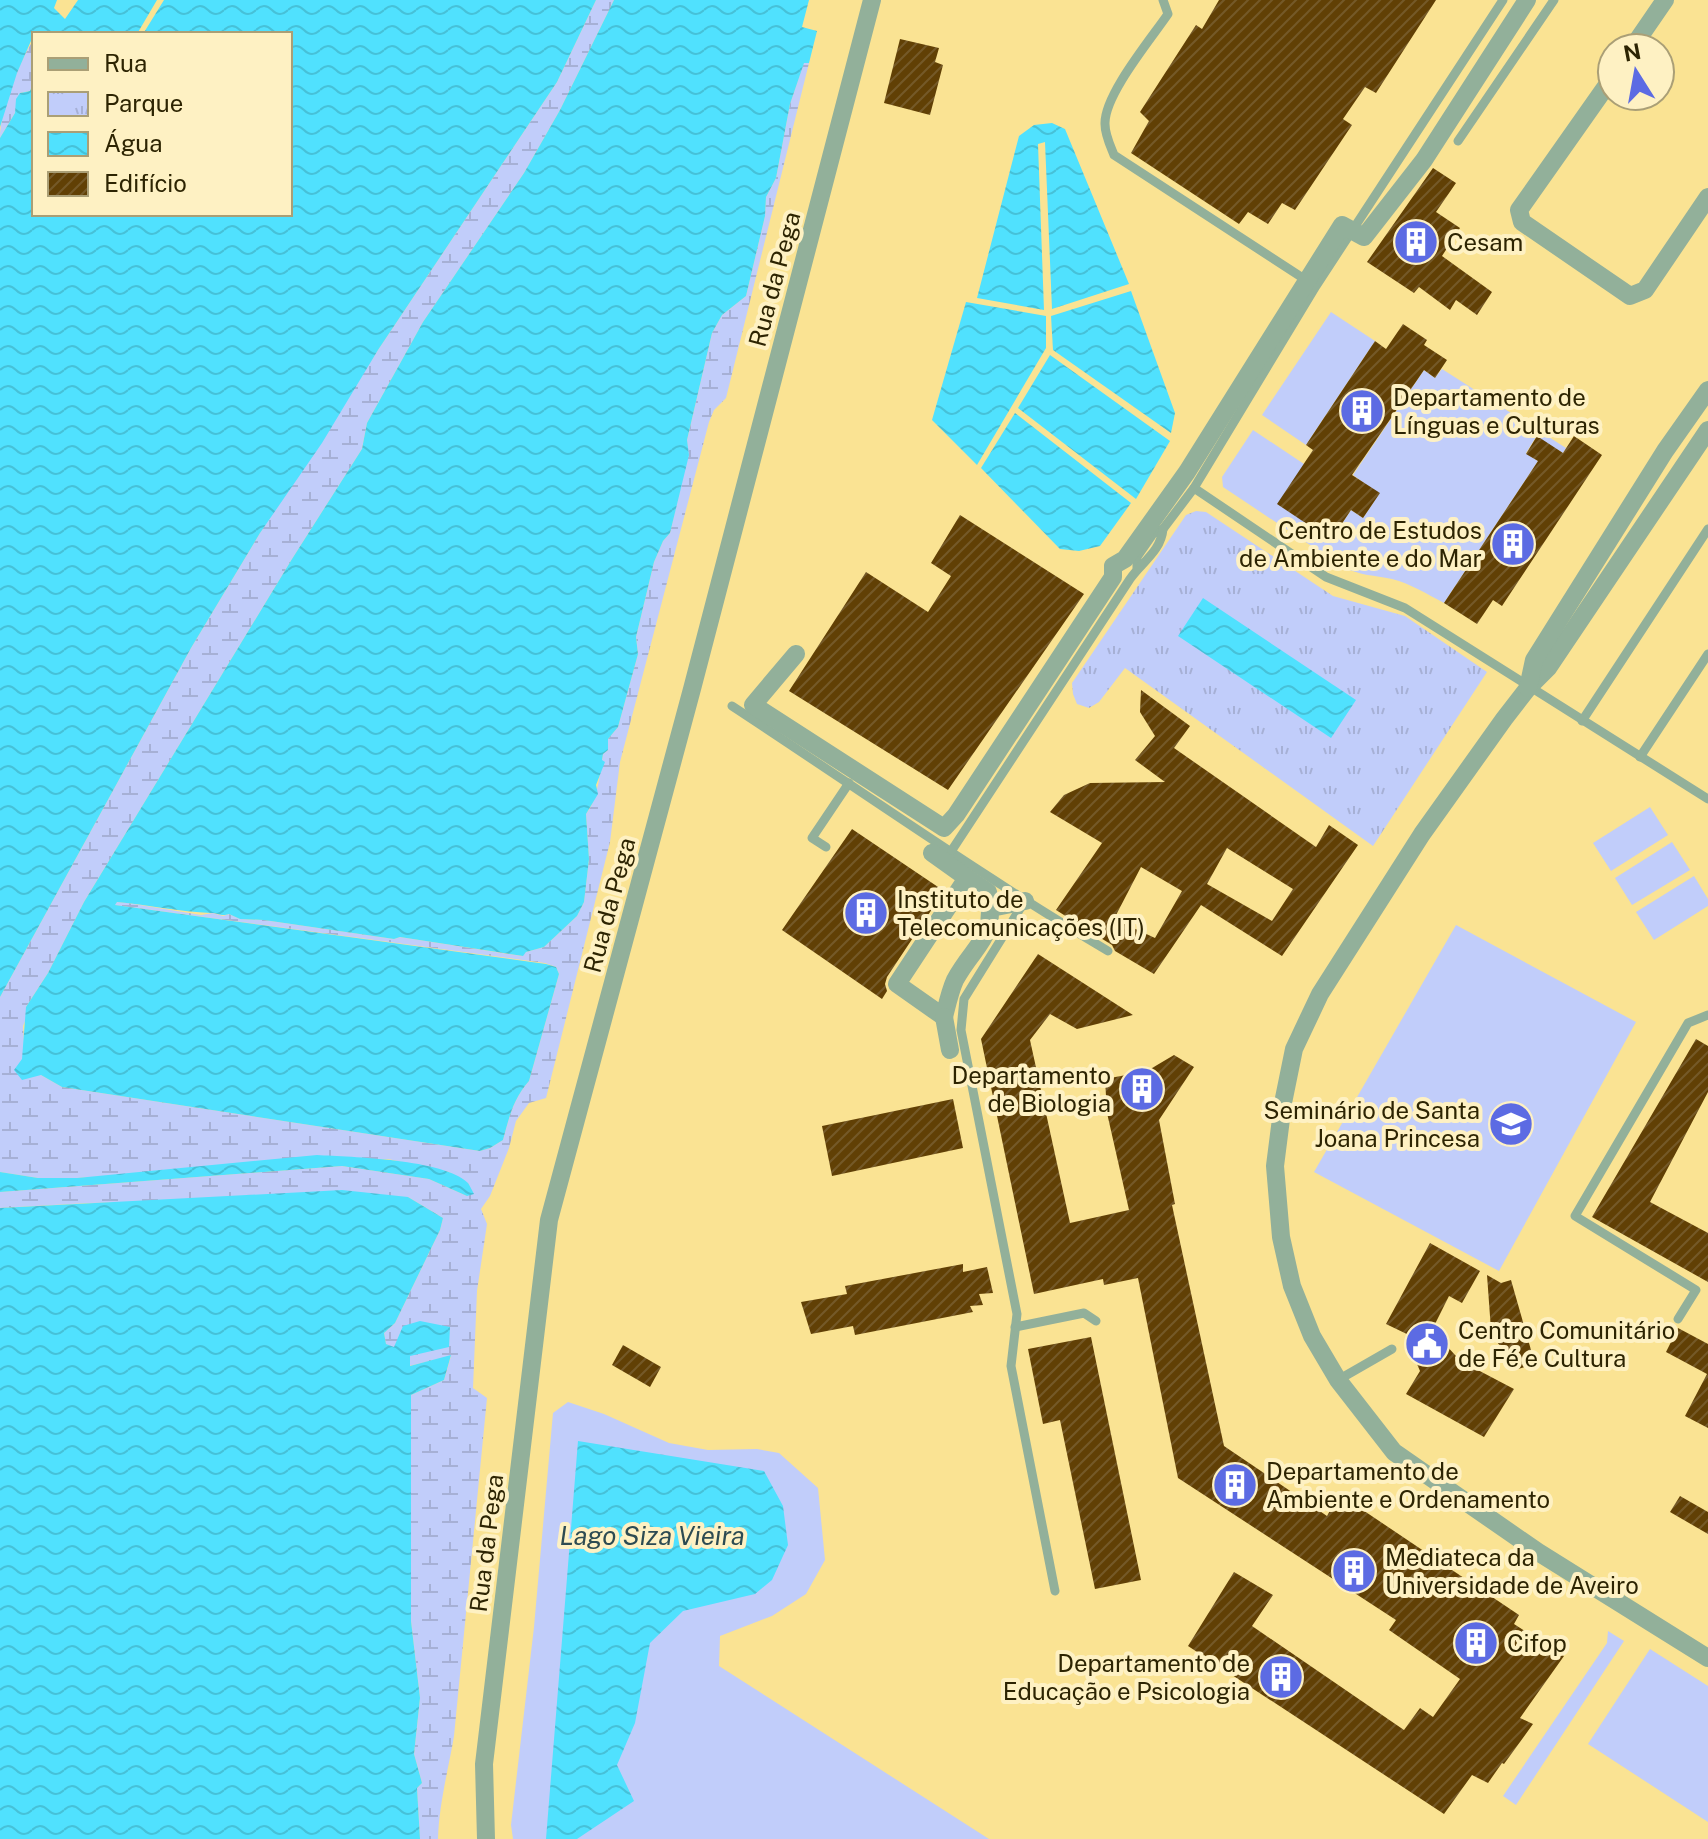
<svg xmlns="http://www.w3.org/2000/svg" width="1708" height="1839" viewBox="0 0 1708 1839" font-family="'Public Sans',sans-serif">
  <style>
    .grass { fill: #c1cdfa }
    .wetland { fill: url(#wetland-marsh) }
    .park { fill: url(#park-tufts) }
    .water { fill: url(#water-waves) }
    .building { fill: url(#building-hatch); fill-rule: evenodd }
    .lines { fill: none; stroke-linecap: round; stroke-linejoin: round }
    .lane { stroke: #92b09a; stroke-width: 9 }
    .street { stroke: #92b09a; stroke-width: 18 }
    .labels { text-anchor: middle; dominant-baseline: central; stroke-width: 8; stroke-linejoin: round; paint-order: stroke }
    .poi-label { font-size: 24px; fill: #2d2402; stroke: #fef1c3; text-anchor: start }
    .street-label { font-size: 24px; fill: #2d2402; stroke: #fef1c3 }
    .water-label { font-size: 26px; font-style: italic; fill: #2d4b52; stroke: #fef1c3 }
  </style>
  <defs>
    <pattern id="wetland-marsh" width="20" height="14" patternUnits="userSpaceOnUse" patternTransform="scale(2)"><rect width="20" height="14" fill="#c1cdfa"/><path d="M1 5h8M5 5V1M11 12h8M15 12V8" fill="none" stroke="#a6b0d5"/></pattern>
    <pattern id="park-tufts" width="24" height="20" patternUnits="userSpaceOnUse" patternTransform="scale(2)"><rect width="24" height="20" fill="#c1cdfa"/><path d="M3 7l-1-3M5 7V3M7 7l1-3M15 17l-1-3M17 17v-4M19 17l1-3" fill="none" stroke="#a6b0d5"/></pattern>
    <pattern id="water-waves" width="16" height="10" patternUnits="userSpaceOnUse" patternTransform="scale(2)"><rect width="16" height="10" fill="#50e1fe"/><path d="M0 5q4-4 8 0t8 0" fill="none" stroke="#46c1d8"/></pattern>
    <pattern id="building-hatch" width="6" height="6" patternUnits="userSpaceOnUse" patternTransform="scale(2)"><rect width="6" height="6" fill="#614005"/><path d="M-1 1l2-2M0 6l6-6M5 7l2-2" fill="none" stroke="#745928"/></pattern>
  </defs>
  <rect width="100%" height="100%" fill="#fae393"/>
  <!-- grass -->
  <g class="grass">
    <polygon points="1331,312 1375,341 1306,445 1262,415"/>
    <path d="M1442,369L1566,448L1563,453L1536,437L1526,453L1538,461L1444,603C1427,594 1411,584 1392,579C1374,575 1361,576 1343,567L1223,487L1222,477L1253,430L1304,464L1331,540L1351,510L1363,518L1379,494L1353,475L1424,370L1435,378Z"/>
    <polygon points="1650,807 1668,835 1611,871 1593,843"/>
    <polygon points="1672,842 1690,870 1632,905 1615,878"/>
    <polygon points="1694,876 1708,899 1708,906 1654,940 1636,912"/>
    <polygon points="1456,925 1636,1022 1499,1271 1314,1172"/>
    <polygon points="568,1402 604,1414 669,1443 708,1450 757,1449 779,1453 818,1488 825,1560 806,1594 772,1616 720,1636 719,1666 989,1839 513,1839 511,1825 534,1627 553,1413"/>
    <polygon points="1608,1631 1624,1641 1516,1805 1503,1796 1607,1643"/>
    <polygon points="1650,1649 1708,1686 1708,1822 1588,1744"/>
  </g>
  <!-- wetland -->
  <g class="wetland">
    <path d="M596,0H614L560,110L524,173L423,322L367,423L362,449L292,559L84,902L48,973L26,1007V1019L23,1026L24,1042L41,1075L62,1087L480,1151L490,1148L503,1140C509,1118 513,1099 529,1081L559,974L556,967L545,963L114,905L117,902L128,903L201,915L213,913L223,916L229,914L240,919L264,920L394,939L400,937L522,956L526,952L544,947L577,916L584,902L589,859L586,814C598,800 600,772 603,754L608,750V739L618,727L638,654L636,637L654,562L663,541L670,533L688,455L687,440L712,333L722,315L746,296L765,216L766,197L776,178L790,104L804,62L809,63L726,398L714,410L709,422L620,762L610,842L546,1098L529,1103L516,1121L509,1148L490,1196L481,1209L487,1224L477,1291L473,1388L487,1398L454,1736C448,1771 439,1804 438,1839H420L417,1788L422,1783L414,1754L420,1698L411,1621V1395L444,1380L451,1356L409,1366L410,1356L386,1344L384,1333L395,1323L440,1230L443,1218L408,1197L89,1203L0,1208V1192L342,1166L429,1179L467,1196L469,1184L449,1172L388,1159L77,1178H38L0,1172V997L191,648L260,533L378,350L557,82Z"/>
    <path d="M34,39V80L30,91L20,93L15,113L0,138C0,111 19,62 34,39Z"/>
  </g>
  <!-- park -->
  <polygon class="park" points="1196,511 1206,512 1333,596 1405,616 1487,672 1373,846 1125,668 1099,702 1089,708 1077,704 1073,694 1072,683 1186,515"/>
  <!-- water -->
  <g class="water">
    <polygon points="0,0 57,0 54,8 65,19 78,0 157,0 137,34 34,34 17,73 0,127"/>
    <polygon points="164,0 596,0 557,82 378,350 322,443 260,533 191,648 0,997 0,138 15,113 16,99 20,93 30,91 34,80 34,214 290,214 290,34 143,34"/>
    <path d="M614,0H809L802,27L817,31L809,63H804L790,104L776,178L766,197L765,216L746,296L722,315L712,333L687,440L689,455L670,533L663,541L654,562L636,637L638,654L618,727L608,739V750L603,754L602,760L605,762L596,785L598,794L586,814L589,859L584,902L577,916L544,947L526,952L523,956L400,937L394,939L264,920L240,919L229,914C221,917 219,913 211,913C180,912 149,905 117,902L115,905L546,964L556,967L559,974L529,1081C513,1099 509,1118 503,1140L490,1148L480,1151L62,1087L41,1075L22,1080L14,1070L22,1059L26,1007L48,973L84,902L292,559L362,449L367,423L423,322L524,173L560,110Z"/>
    <polygon points="1052,123 1065,129 1129,284 1052,309 1045,142 1038,144 1044,310 977,298 1019,136 1034,125"/>
    <polygon points="1131,291 1175,413 1171,433 1053,350 1051,316"/>
    <polygon points="966,302 1046,316 1046,348 977,465 932,420"/>
    <polygon points="1050,355 1170,441 1136,499 1018,408"/>
    <polygon points="1015,413 1131,503 1100,546 1079,551 1060,549 981,468"/>
    <polygon points="1203,598 1356,700 1331,738 1178,636"/>
    <path d="M317,1155C351,1157 444,1159 468,1183C469,1184 474,1194 474,1194L467,1196L429,1179L342,1166L0,1192V1172L38,1178H77Z"/>
    <polygon points="342,1190 408,1197 443,1218 440,1230 395,1323 384,1333 386,1344 394,1347 403,1326 420,1321 450,1327 449,1347 410,1356 410,1366 451,1355 444,1380 411,1395 411,1621 420,1698 414,1754 422,1783 417,1788 420,1839 0,1839 0,1208"/>
    <polygon points="578,1441 764,1471 783,1506 788,1545 772,1580 755,1594 683,1611 650,1643 635,1723 617,1765 634,1801 577,1839 546,1839"/>
  </g>
  <!-- building -->
  <g class="building">
    <polygon points="1219,0 1436,0 1376,93 1365,87 1343,119 1352,125 1295,210 1282,203 1268,224 1248,212 1239,224 1131,153 1149,121 1140,112 1196,25 1202,29"/>
    <polygon points="900,39 939,48 935,62 943,65 930,115 884,103"/>
    <polygon points="1433,168 1456,183 1436,212 1460,228 1442,256 1492,292 1477,315 1456,300 1450,310 1419,287 1414,293 1367,262"/>
    <polygon points="1403,324 1427,340 1424,345 1447,360 1435,378 1424,370 1352,475 1380,493 1363,518 1351,510 1331,540 1277,504 1313,450 1306,445 1375,341 1386,349"/>
    <polygon points="1537,436 1563,453 1574,436 1602,455 1502,606 1493,600 1477,624 1444,603 1538,461 1526,454"/>
    <polygon points="960,515 1084,594 948,790 789,691 866,572 928,612 951,576 931,563"/>
    <path d="M1141,690L1190,726L1174,748L1316,847L1329,825L1358,845L1282,956L1201,905L1154,974L1115,951L1112,945L1056,910L1102,843L1050,812L1064,795L1090,783L1165,782L1135,760L1155,736L1140,712ZM1227,848L1293,889L1272,921L1207,884ZM1141,867L1182,891L1155,938L1114,919Z"/>
    <polygon points="852,829 944,891 887,977 885,984 887,991 882,999 782,930"/>
    <polygon points="1038,954 1133,1015 1077,1029 1050,1014 1030,1040 1070,1223 1129,1210 1107,1113 1105,1079 1147,1071 1174,1055 1194,1067 1159,1120 1175,1204 1172,1205 1224,1446 1327,1516 1339,1494 1519,1615 1514,1624 1564,1656 1520,1718 1533,1724 1504,1764 1502,1763 1488,1783 1472,1775 1444,1814 1188,1646 1234,1572 1273,1595 1252,1626 1404,1730 1420,1708 1433,1717 1460,1679 1389,1630 1396,1620 1178,1478 1138,1278 1104,1285 1103,1279 1034,1294 981,1039"/>
    <polygon points="1696,1039 1708,1046 1708,1092 1650,1202 1708,1233 1708,1282 1592,1217"/>
    <polygon points="953,1099 963,1148 832,1176 822,1126"/>
    <polygon points="1430,1243 1480,1271 1462,1303 1449,1296 1432,1330 1456,1356 1455,1358 1514,1389 1484,1437 1406,1394 1420,1371 1411,1350 1413,1337 1386,1324"/>
    <polygon points="963,1264 963,1272 987,1267 993,1293 979,1294 983,1305 970,1306 973,1312 855,1335 853,1326 811,1334 801,1302 847,1294 845,1286"/>
    <polygon points="1487,1275 1501,1283 1511,1280 1535,1364 1518,1369 1494,1338 1491,1330"/>
    <polygon points="1678,1328 1708,1344 1708,1428 1685,1416 1707,1374 1666,1352"/>
    <polygon points="1091,1337 1141,1580 1095,1589 1060,1420 1043,1424 1028,1349"/>
    <polygon points="623,1345 661,1367 650,1387 612,1365"/>
    <polygon points="1680,1496 1708,1512 1708,1534 1670,1512"/>
  </g>
  <g class="lines">
    <!-- lane -->
    <g class="lane">
      <path d="M1163,0L1168,14C1151,39 1104,95 1105,124C1105,135 1110,145 1114,155L1309,282"/>
      <polyline points="1458,141 1554,0"/>
      <polyline points="1194,488 1326,577 1405,608 1708,799"/>
      <polyline points="1137,568 1137,557 1153,534 1163,529 1194,488 1316,286 1503,0"/>
      <path d="M732,706C857,788 980,875 1108,951"/>
      <polyline points="1582,721 1708,529"/>
      <polyline points="1640,757 1708,654"/>
      <polyline points="826,847 812,838 849,783"/>
      <path d="M952,850L1130,579C1142,562 1161,551 1163,529"/>
      <polyline points="1023,904 964,999 961,1030 1017,1314 1011,1366 1055,1591"/>
      <polyline points="1678,1319 1696,1290 1575,1216 1688,1023 1708,1015"/>
      <polyline points="1015,1327 1084,1313 1096,1321"/>
      <polyline points="1338,1380 1392,1349"/>
    </g>
    <!-- street -->
    <g class="street">
      <polyline points="1632,48 1665,0"/>
      <polyline points="1612,78 1519,210 1522,222 1630,296 1645,290 1708,197"/>
      <polyline points="1708,430 1548,668 1528,688 1504,719 1422,834 1320,994 1294,1049 1283,1103 1275,1166 1281,1237 1292,1286 1312,1336 1338,1380 1394,1452 1538,1552 1708,1658"/>
      <polyline points="796,654 753,705 944,828 956,815 1113,577 1113,566 1125,559 1187,472 1342,225 1364,237 1424,160 1527,0"/>
      <polyline points="1528,688 1534,660 1665,451 1708,390"/>
      <path d="M932,853L967,878L897,984L944,1017C947,1005 950,991 955,980C975,943 997,939 988,892L967,878"/>
      <polyline points="991,908 1025,901"/>
      <polyline points="944,1017 950,1050"/>
      <polyline points="486,1839 484,1764 549,1220 692,689 872,0"/>
    </g>
  </g>
  <!-- icons -->
  <defs>
    <g id="building-disc" transform="scale(2.3)"><circle r="9.5" fill="#5c6be3" stroke="#fef1c3"/><path d="M-4-6H4V6H1V3H-1V6H-4ZM-2.5-4.3h1.7v1.8h-1.7ZM.8-4.3h1.7v1.8H.8ZM-2.5-1h1.7V.8h-1.7ZM.8-1h1.7V.8H.8Z" fill="#fff"/></g>
    <g id="university-disc" transform="scale(2.3)"><circle r="9.5" fill="#5c6be3" stroke="#fef1c3"/><path d="M0-5L7-2L0 1L-7-2ZM-4 1L0 2.5L4 1V4Q0 6-4 4Z" fill="#fff"/></g>
    <g id="civic-disc" transform="scale(2.3)"><circle r="9.5" fill="#5c6be3" stroke="#fef1c3"/><path d="M-.6-6.5H3V-4.5H.6V-3L4-1V1h2V6H-6V1h2V-1L-.6-3ZM-1.2 2.5V6h2.4V2.5Z" fill="#fff"/></g>
  </defs>
  <g fill-rule="evenodd">
    <use href="#building-disc" x="1416" y="242"/>
    <use href="#building-disc" x="1362" y="411"/>
    <use href="#building-disc" x="1513" y="544"/>
    <use href="#building-disc" x="866" y="913"/>
    <use href="#building-disc" x="1142" y="1089"/>
    <use href="#university-disc" x="1511" y="1124"/>
    <use href="#civic-disc" x="1427" y="1344"/>
    <use href="#building-disc" x="1235" y="1485"/>
    <use href="#building-disc" x="1354" y="1571"/>
    <use href="#building-disc" x="1476" y="1643"/>
    <use href="#building-disc" x="1281" y="1677"/>
  </g>
  <g class="labels">
    <!-- poi labels -->
    <g class="poi-label">
      <text x="1447" y="242">Cesam</text>
      <text x="1393" y="397">Departamento de<tspan x="1393" dy="28">Línguas e Culturas</tspan></text>
      <text x="1482" y="530" text-anchor="end">Centro de Estudos<tspan x="1482" dy="28">de Ambiente e do Mar</tspan></text>
      <text x="897" y="899">Instituto de<tspan x="897" dy="28">Telecomunicações (IT)</tspan></text>
      <text x="1111" y="1075" text-anchor="end">Departamento<tspan x="1111" dy="28">de Biologia</tspan></text>
      <text x="1480" y="1110" text-anchor="end">Seminário de Santa<tspan x="1480" dy="28">Joana Princesa</tspan></text>
      <text x="1458" y="1330">Centro Comunitário<tspan x="1458" dy="28">de Fé e Cultura</tspan></text>
      <text x="1266" y="1471">Departamento de<tspan x="1266" dy="28">Ambiente e Ordenamento</tspan></text>
      <text x="1385" y="1557">Mediateca da<tspan x="1385" dy="28">Universidade de Aveiro</tspan></text>
      <text x="1507" y="1643">Cifop</text>
      <text x="1250" y="1663" text-anchor="end">Departamento de<tspan x="1250" dy="28">Educação e Psicologia</tspan></text>
    </g>
    <!-- street labels -->
    <g class="street-label">
      <text transform="translate(774 279) rotate(-75)">Rua da Pega</text>
      <text transform="translate(609 905) rotate(-75)">Rua da Pega</text>
      <text transform="translate(486 1543) rotate(-83)">Rua da Pega</text>
    </g>
    <!-- water labels -->
    <g class="water-label">
      <text x="652" y="1535">Lago Siza Vieira</text>
    </g>
  </g>
  <!-- legend -->
  <rect x="32" y="32" width="260" height="184" fill="#fef1c3" stroke="#aa9f76" stroke-width="2"/>
  <rect x="48" y="58" width="40" height="12" fill="#92b09a" stroke="#aa9f76" stroke-width="2"/>
  <text x="104" y="72" font-size="24" fill="#2d2402">Rua</text>
  <rect x="48" y="92" width="40" height="24" fill="url(#park-tufts)" stroke="#aa9f76" stroke-width="2"/>
  <text x="104" y="112" font-size="24" fill="#2d2402">Parque</text>
  <rect x="48" y="132" width="40" height="24" fill="url(#water-waves)" stroke="#aa9f76" stroke-width="2"/>
  <text x="104" y="152" font-size="24" fill="#2d2402">Água</text>
  <rect x="48" y="172" width="40" height="24" fill="url(#building-hatch)" stroke="#aa9f76" stroke-width="2"/>
  <text x="104" y="192" font-size="24" fill="#2d2402">Edifício</text>
  <!-- north arrow -->
  <g transform="translate(1636 72) rotate(349)"><circle r="38" fill="#fef1c3" stroke="#aa9f76" stroke-width="2"/>
  <path d="M0-6L14 30L0 20L-14 30Z" fill="#5c6be3"/>
  <text y="-12" font-size="22" font-weight="bold" text-anchor="middle" fill="#2d2402">N</text>
  </g>
</svg>
